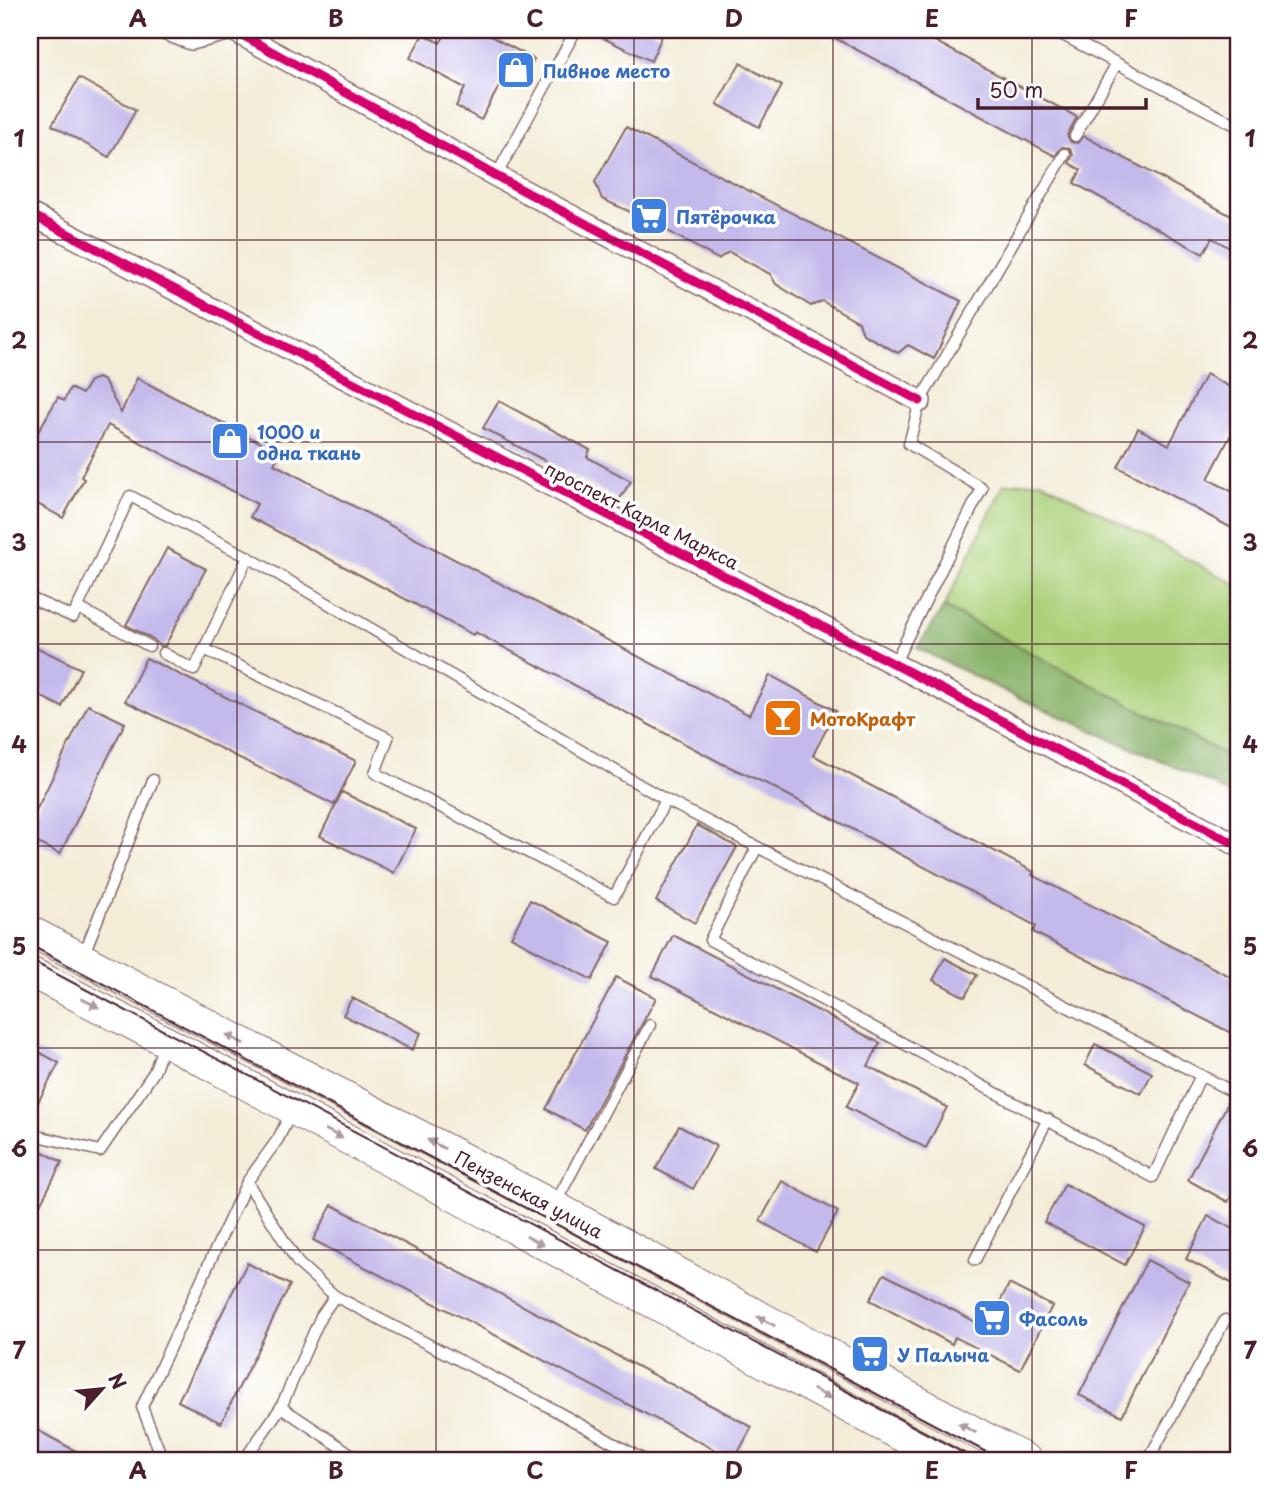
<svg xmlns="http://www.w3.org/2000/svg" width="1269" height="1490" viewBox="0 0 1269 1490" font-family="'Playpen Sans',sans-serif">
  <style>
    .green { fill: #acd17a; stroke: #7b7852; stroke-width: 2 }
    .forest { fill: #89b36a; stroke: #6a694a; stroke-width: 2 }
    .building { fill: #c3b9eb }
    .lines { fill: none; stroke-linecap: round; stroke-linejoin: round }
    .service-casing { stroke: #856767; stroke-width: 13 }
    .minor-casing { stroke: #856767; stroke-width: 24 }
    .secondary-casing { stroke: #856767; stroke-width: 32 }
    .service { stroke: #fff; stroke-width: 10 }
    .minor { stroke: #fff; stroke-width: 21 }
    .secondary { stroke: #fff; stroke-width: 30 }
    .tram { stroke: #4a1f2b; stroke-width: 2 }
    .cycleway-casing { stroke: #fff; stroke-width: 13 }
    .cycleway { stroke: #d6006c; stroke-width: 9 }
    .oneway { fill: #ae9aa0 }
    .grid { fill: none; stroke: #4a1f2b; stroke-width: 2; stroke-opacity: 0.55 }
    .labels { text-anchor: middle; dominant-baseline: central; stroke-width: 7; stroke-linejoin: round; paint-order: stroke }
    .shop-label { font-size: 18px; font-weight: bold; fill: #366cbe; stroke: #fff; text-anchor: start }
    .street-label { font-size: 18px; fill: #4a1f2b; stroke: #fff }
    .food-label { font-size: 18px; font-weight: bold; fill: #c56008; stroke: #fff; text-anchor: start }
    .neatline { fill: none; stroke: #4a1f2b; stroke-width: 2.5 }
    .grid-label { font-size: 23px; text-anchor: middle; font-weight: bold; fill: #4a1f2b }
  </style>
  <rect width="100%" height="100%" fill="#fff"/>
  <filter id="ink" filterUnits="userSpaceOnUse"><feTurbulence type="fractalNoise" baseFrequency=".0143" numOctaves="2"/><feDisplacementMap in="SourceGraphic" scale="14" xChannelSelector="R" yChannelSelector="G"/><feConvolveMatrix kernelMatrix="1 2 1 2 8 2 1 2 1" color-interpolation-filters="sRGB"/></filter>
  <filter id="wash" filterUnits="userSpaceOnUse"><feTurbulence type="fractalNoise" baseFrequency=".00686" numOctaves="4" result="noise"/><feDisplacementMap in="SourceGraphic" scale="28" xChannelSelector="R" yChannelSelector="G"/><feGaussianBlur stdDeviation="1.57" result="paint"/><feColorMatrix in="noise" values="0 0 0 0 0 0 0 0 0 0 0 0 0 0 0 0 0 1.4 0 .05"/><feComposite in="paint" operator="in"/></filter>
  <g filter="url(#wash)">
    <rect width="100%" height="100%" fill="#f3ecd7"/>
    <!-- green -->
    <polygon class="green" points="1041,481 1239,586 1239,762 944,607 1004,484"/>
    <!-- forest -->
    <polygon class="forest" points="944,607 1239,762 1239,801 1213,784 1017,697 917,648"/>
    <g id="blocks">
      <!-- building -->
      <g class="building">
        <polygon points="448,30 479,30 534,59 519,87 503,79 481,120 456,106 465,88 410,58 423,34 440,43"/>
        <polygon points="586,30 650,30 662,36 651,61"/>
        <polygon points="820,30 914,30 1077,117 1067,135 1071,142 1078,143 1084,136 1239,220 1239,253 1212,238 1203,254 1074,183 1081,170 1069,163 1073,155 1070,148 1062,147 1055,156"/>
        <polygon points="740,63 782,86 759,127 717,104"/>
        <polygon points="79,78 136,110 109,157 52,125"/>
        <polygon points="626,127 961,301 934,359 908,345 898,353 863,334 859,322 822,301 811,306 776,284 770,274 729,252 718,259 648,220 602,199 595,182"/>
        <polygon points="1206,374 1239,392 1239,419 1208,479 1239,495 1239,532 1118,467 1138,428 1169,445"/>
        <polygon points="98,378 104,381 121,413 137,378 280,453 274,464 749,715 770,675 836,711 813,755 1034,872 1032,875 1239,981 1239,1037 1033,932 1036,926 767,784 721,763 475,632 473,635 250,517 257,504 108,425 81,477 84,479 63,518 30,500 30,446 58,397 64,401 70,388 82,394 90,381"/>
        <polygon points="499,401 590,450 587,457 631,481 619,500 483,428"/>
        <polygon points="167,548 206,569 165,646 160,646 153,639 126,625"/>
        <polygon points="30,644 81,669 62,707 30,691"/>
        <polygon points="146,658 356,761 334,805 125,701"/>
        <polygon points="88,705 125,723 60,854 30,839 30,823"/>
        <polygon points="342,792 416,829 394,873 320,836"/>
        <polygon points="697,825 737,847 695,923 656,901"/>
        <polygon points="530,900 612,942 592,980 511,937"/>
        <polygon points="673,935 880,1043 868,1066 947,1107 926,1148 846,1107 859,1083 652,976"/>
        <polygon points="945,958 977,975 965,997 933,980"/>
        <polygon points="616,977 656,998 585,1130 546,1109"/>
        <polygon points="352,998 421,1033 412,1050 343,1015"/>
        <polygon points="1095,1044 1152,1073 1141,1094 1085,1065"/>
        <polygon points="30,1047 59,1063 30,1117"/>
        <polygon points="1230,1099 1239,1103 1239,1180 1228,1202 1188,1180"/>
        <polygon points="679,1126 716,1146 693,1189 656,1169"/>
        <polygon points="30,1145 62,1162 30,1224"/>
        <polygon points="782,1181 838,1212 816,1252 760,1221"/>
        <polygon points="1065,1184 1145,1227 1125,1265 1044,1222"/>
        <polygon points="332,1205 752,1427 734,1460 313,1240"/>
        <polygon points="1208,1216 1239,1232 1239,1287 1186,1259"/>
        <polygon points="1147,1260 1189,1282 1122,1416 1079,1395"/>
        <polygon points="247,1263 290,1285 221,1423 178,1401"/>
        <polygon points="884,1274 987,1328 1009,1284 1052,1306 1020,1370 955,1337 952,1344 870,1300"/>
        <polygon points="30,1426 92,1460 30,1460"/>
      </g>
    </g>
  </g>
  <g filter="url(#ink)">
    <use href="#blocks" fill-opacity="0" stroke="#856767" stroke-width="2"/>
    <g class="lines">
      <!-- service casing -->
      <g class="service-casing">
        <g id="service">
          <polyline points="1053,30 1239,127"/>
          <polyline points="1075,136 1117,63"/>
          <polyline points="496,176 576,30"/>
          <polyline points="248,557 204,649 388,738 375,773 614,897 666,800"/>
          <polyline points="30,598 73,617 130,496 248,557 666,800 1239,1095"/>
          <polyline points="77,607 149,646"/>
          <polyline points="163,653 194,670 204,649"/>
          <polyline points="894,664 982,488 909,444 920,401 1065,154"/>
          <polyline points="757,847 710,940 1153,1177 1201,1075"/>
          <polyline points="83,956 153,780"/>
          <polyline points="30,1134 100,1151 154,1072 165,1042"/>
          <polyline points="247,1182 298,1263 335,1296"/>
          <polyline points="555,1204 650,1025"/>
          <polyline points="975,1260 1048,1119"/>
          <polyline points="281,1407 360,1460"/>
          <polyline points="163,1460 142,1407 247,1182 278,1139 292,1111"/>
          <polyline points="244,1460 281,1407 321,1316 335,1296 538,1401 644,1460"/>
          <polyline points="1148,1460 1225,1320"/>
        </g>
      </g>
      <!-- minor casing -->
      <g class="minor-casing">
        <g id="minor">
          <polyline points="167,30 191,39 227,30"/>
          <polyline points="233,30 496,176 920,401"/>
          <polyline points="30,214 894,664 1239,846"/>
        </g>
      </g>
      <!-- secondary casing -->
      <g class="secondary-casing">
        <g id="secondary">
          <polyline points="30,931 554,1206 1027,1460"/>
          <polyline points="30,972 165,1041 946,1460"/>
        </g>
      </g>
      <!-- service -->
      <use href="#service" class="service"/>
      <!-- minor -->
      <use href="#minor" class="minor"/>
      <!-- secondary -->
      <use href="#secondary" class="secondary"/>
      <!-- tram -->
      <g class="tram">
        <polyline points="30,945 1001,1460"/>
        <polyline points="30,960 977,1460"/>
      </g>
      <!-- cycleway casing -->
      <g class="cycleway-casing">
        <g id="cycleway">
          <polyline points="233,30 496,176 920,401"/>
          <polyline points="30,214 894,664 1239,846"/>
        </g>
      </g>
      <!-- cycleway -->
      <use href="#cycleway" class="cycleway"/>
    </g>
    <!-- one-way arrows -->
    <defs><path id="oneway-solid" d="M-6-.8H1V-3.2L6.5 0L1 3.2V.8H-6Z" transform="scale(1.75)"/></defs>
    <g class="oneway">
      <use href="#oneway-solid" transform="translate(90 1003) rotate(27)"/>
      <use href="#oneway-solid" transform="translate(235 1039) rotate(-152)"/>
      <use href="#oneway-solid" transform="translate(334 1134) rotate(28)"/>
      <use href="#oneway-solid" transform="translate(436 1144) rotate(-152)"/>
      <use href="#oneway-solid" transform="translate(535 1241) rotate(28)"/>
      <use href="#oneway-solid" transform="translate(766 1321) rotate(-152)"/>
      <use href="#oneway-solid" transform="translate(822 1394) rotate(28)"/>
      <use href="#oneway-solid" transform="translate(967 1428) rotate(-152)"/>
    </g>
  </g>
  <!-- grid -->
  <path class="grid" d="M237,30V1460M436,30V1460M634,30V1460M833,30V1460M1032,30V1460M30,240H1239M30,442H1239M30,644H1239M30,846H1239M30,1048H1239M30,1250H1239"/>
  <!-- icons -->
  <defs>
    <g id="shop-square" transform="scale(2.0125)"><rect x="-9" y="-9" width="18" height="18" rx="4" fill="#3f7fe0" stroke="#fff"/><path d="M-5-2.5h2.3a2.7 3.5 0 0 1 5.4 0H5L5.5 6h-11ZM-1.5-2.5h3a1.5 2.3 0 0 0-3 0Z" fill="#fff"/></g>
    <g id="supermarket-square" transform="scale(2.0125)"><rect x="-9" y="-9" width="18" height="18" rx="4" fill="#3f7fe0" stroke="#fff"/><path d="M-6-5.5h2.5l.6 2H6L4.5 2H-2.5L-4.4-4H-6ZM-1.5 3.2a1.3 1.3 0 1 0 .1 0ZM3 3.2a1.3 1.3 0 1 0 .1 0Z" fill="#fff"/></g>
    <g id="bar-square" transform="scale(2.0125)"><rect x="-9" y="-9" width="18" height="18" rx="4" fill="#e8710a" stroke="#fff"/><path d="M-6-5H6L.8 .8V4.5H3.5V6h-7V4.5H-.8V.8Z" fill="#fff"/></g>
  </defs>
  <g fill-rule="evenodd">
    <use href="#shop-square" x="516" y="70"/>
    <use href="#supermarket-square" x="649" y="216"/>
    <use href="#shop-square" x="230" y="441"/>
    <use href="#bar-square" x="783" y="718"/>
    <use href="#supermarket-square" x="992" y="1318"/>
    <use href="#supermarket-square" x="870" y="1354"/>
  </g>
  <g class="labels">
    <!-- shop labels -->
    <g class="shop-label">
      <text x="543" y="70">Пивное место</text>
      <text x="676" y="216">Пятёрочка</text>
      <text x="257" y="431">1000 и<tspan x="257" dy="21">одна ткань</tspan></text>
      <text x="1019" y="1318">Фасоль</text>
      <text x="897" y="1354">У Палыча</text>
    </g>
    <!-- street labels -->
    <g class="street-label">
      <text transform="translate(642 515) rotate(27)">проспект Карла Маркса</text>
      <text transform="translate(529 1194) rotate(28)">Пензенская улица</text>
    </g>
    <!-- food labels -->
    <g class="food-label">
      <text x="810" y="718">МотоКрафт</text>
    </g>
  </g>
  <!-- margin -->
  <rect width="1269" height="1490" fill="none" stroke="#fff" stroke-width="77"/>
  <!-- north arrow -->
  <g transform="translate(102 1389) rotate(63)" stroke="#ffffff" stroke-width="5" paint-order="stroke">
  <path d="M0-5L12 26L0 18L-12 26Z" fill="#4a1f2b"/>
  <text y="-10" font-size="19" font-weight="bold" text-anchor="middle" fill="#4a1f2b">N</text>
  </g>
  <!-- scale -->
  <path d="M978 98v10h168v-10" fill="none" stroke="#4a1f2b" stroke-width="3.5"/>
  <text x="989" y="98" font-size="21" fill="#4a1f2b" stroke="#ffffff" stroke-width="5" paint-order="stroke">50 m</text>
  <rect x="38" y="38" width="1192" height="1414" class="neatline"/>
  <g class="grid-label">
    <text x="138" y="27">A</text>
    <text x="336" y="27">B</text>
    <text x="535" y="27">C</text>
    <text x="734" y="27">D</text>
    <text x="932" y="27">E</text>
    <text x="1131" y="27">F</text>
    <text x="19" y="147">1</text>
    <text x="1250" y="147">1</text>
    <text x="19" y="349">2</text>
    <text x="1250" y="349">2</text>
    <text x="19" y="551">3</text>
    <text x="1250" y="551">3</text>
    <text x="19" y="753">4</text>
    <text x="1250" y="753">4</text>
    <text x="19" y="955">5</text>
    <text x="1250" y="955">5</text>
    <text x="19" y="1157">6</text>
    <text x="1250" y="1157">6</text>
    <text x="19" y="1359">7</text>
    <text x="1250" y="1359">7</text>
    <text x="138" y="1479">A</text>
    <text x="336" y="1479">B</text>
    <text x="535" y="1479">C</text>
    <text x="734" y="1479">D</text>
    <text x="932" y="1479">E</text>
    <text x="1131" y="1479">F</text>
  </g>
</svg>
